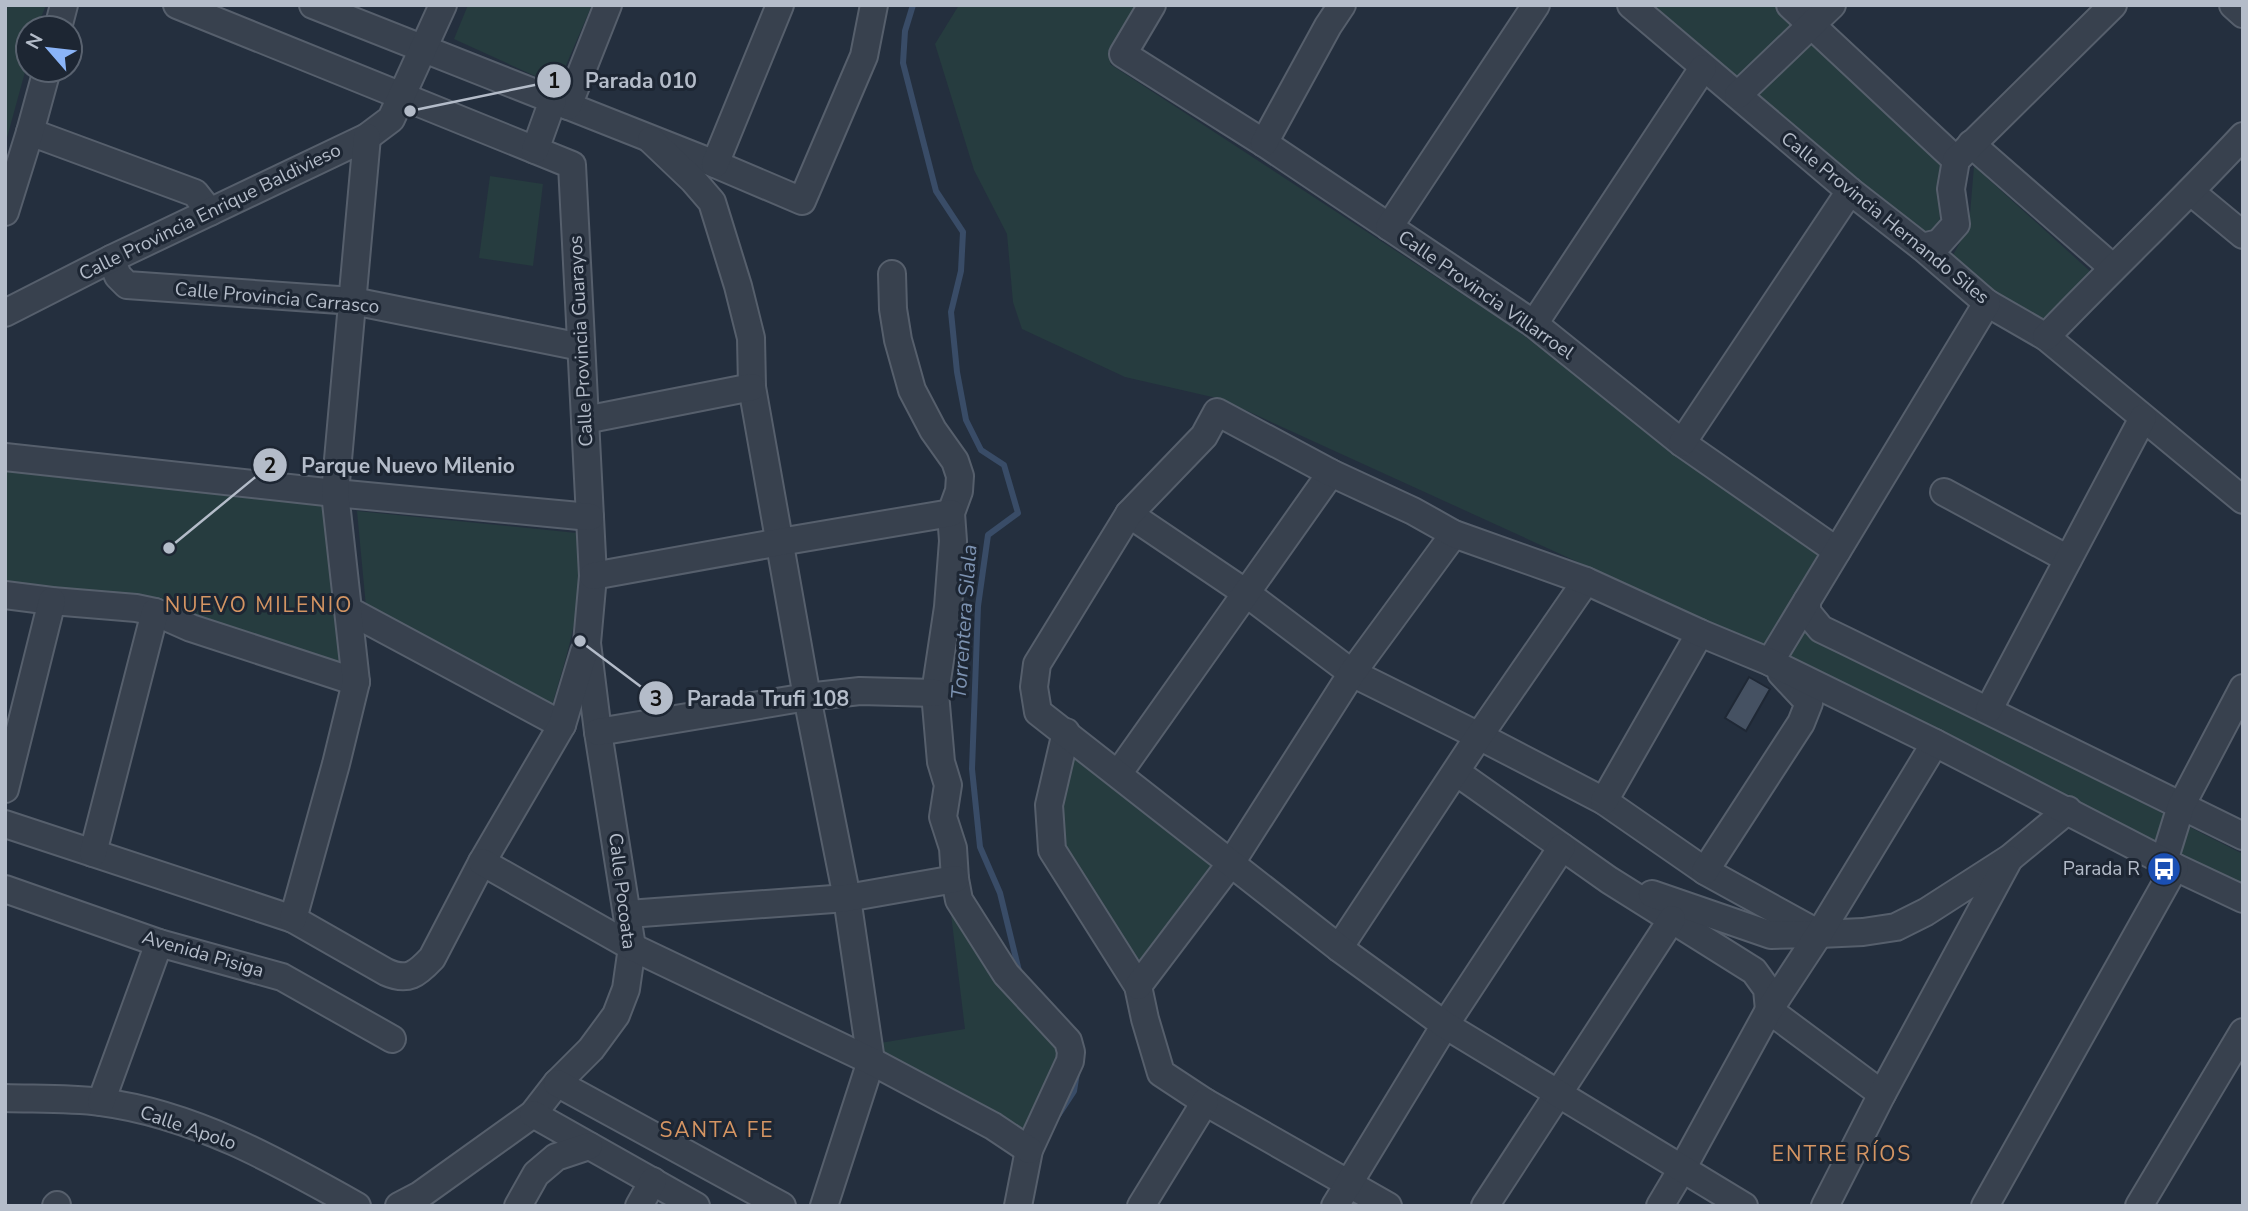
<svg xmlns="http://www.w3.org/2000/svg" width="2248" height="1211" viewBox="0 0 2248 1211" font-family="'Nunito Sans',sans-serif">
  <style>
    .green { fill: #263c3f }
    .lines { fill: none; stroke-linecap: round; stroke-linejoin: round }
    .stream { stroke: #394c67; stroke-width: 6 }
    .building { fill: #455162; stroke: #1f2835; stroke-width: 2 }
    .minor-casing { stroke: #565f6c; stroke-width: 30 }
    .minor { stroke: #38414e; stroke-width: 26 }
    .labels { text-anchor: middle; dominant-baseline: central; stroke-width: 6; stroke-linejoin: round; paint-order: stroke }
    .street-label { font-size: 19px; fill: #b4bcc9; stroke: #1d2633 }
    .poi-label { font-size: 19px; fill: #b4bcc9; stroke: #1d2633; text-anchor: end }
    .neighbourhood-label { font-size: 21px; letter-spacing: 2px; fill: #d59563; stroke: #1d2633 }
    .water-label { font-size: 21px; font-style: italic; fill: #7c92b1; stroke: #1d2633 }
    .leader { fill: none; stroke: #b4bcc9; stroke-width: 2.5 }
    .callout-dot { fill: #b4bcc9; stroke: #1d2633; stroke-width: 2.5 }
    .mark-label { font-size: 21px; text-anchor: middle; font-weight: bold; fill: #111 }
    .callout-label { font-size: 21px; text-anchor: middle; font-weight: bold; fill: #b4bcc9; stroke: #1d2633; stroke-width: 6; stroke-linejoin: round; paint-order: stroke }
  </style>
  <rect width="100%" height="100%" fill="#242f3e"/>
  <!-- green -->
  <g class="green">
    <polygon points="5,5 46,5 37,28 28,28 28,61 5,145"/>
    <polygon points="468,5 592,5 557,86 454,39"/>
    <polygon points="959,5 1139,5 1110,64 1514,328 1678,454 1819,552 1764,647 1221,399 1125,377 1022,329 1013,302 1007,234 974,170 935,44"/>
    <polygon points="1642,5 1797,5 1797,20 1745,77 1735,80"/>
    <polygon points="1812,40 1945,167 1939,185 1940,226 1924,236 1755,98"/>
    <polygon points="1974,166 2092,273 2048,322 1996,293 1953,255 1969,226"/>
    <polygon points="490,176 543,184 533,266 479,258"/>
    <polygon points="5,467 322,504 328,512 347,656 339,668 5,585"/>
    <path d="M357,511L577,533C586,599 570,644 552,706L366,607Z"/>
    <polygon points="1798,629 2243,854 2243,886 1785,655"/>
    <path d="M1070,753L1218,864L1142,963C1111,922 1056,866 1057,811C1057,793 1066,771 1070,753Z"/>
    <polygon points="950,906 1058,1042 1062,1058 1029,1135 886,1059 880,1043 965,1029"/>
  </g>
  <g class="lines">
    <!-- stream -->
    <g class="stream">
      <polyline points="913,5 905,31 903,63 936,191 963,232 961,271 951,312 957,372 966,420 981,450 1004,465 1018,513 988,535 978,606 972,769 980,847 1000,893 1020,975"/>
      <polyline points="1059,1114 1074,1091 1077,1073"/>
    </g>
  </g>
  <!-- building -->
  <polygon class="building" points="1749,677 1770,689 1746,731 1725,718"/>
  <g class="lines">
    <!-- minor casing -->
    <g class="minor-casing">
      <g id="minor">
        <polyline points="177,5 572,165 593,576 587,643 598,732 632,947 626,989 616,1015 591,1049 557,1083 533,1114 420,1195 399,1206"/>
        <polyline points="313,5 715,164 802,201 864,56 874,5"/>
        <polyline points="1152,5 1123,54 1264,143 1534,324 1682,443 1837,551"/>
        <polyline points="1631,5 1850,191 1922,247 1987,303 2046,337 2243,500"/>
        <polyline points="1790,5 1956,160"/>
        <polyline points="2233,5 2243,14"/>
        <polyline points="58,28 64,5"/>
        <polyline points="1738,95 1832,5"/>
        <polyline points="568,106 608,5"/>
        <polyline points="30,132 195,193 210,212"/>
        <polyline points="651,140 693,180 712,202 738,286 751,338 752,387 807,697 847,898 871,1061 824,1206"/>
        <polyline points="1264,143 1328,26 1342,5"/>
        <polyline points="1971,144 2112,267"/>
        <polyline points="535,150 553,100"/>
        <polyline points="715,164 780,5"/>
        <polyline points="2191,192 2243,235"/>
        <polyline points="5,212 30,132 47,70"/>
        <polyline points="1389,227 1536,5"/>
        <polyline points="1922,247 1939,243 1956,224 1951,189 1956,160 2113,5"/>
        <polyline points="111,259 118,276 127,285 353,301 581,347"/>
        <polyline points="892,274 893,309 898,340 912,390 933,430 955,461 960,476 959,491 951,513 953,541 948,607 935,693 941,762 948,785 943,817 953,848 955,879 959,900 1006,974 1068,1041 1071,1052 1070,1061 1029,1150 1018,1206"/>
        <polyline points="5,313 111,259 367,137 391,119 443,5"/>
        <polyline points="1534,324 1703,68"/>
        <path d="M2046,337C2111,269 2179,205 2243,136"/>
        <polyline points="585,420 752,387"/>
        <polyline points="1682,443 1850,191"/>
        <polyline points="5,457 335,493 590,517"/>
        <polyline points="1944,492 2068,559"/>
        <polyline points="1129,514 1246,593 1352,673 1479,736 1604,801 1705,871 1819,934 1863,932 1896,927 1926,912 2010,858 2068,810"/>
        <polyline points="593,576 780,542 951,513"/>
        <polyline points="5,595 52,601 136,608 155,612 191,628 356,682"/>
        <path d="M1807,601V612L1821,629C1962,697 2102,767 2243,836"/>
        <polyline points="348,610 562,725"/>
        <polyline points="1770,662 1987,303"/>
        <polyline points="1989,709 2143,418"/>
        <polyline points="598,732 807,697 860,691 935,693"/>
        <polyline points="1066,732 1049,805 1052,850 1138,986 1145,1019 1161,1073 1205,1102 1388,1206"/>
        <polyline points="1456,772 1609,880 1754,971 1767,989 1769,1010 1882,1094"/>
        <polyline points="1118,774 1331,473"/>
        <polyline points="5,789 52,601"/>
        <polyline points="1604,801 1700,633"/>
        <path d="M5,824L293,919L386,972C408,982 417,974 432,958L482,862L562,725L584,652"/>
        <polyline points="93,853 155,612"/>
        <polyline points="2164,861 2181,806 2243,688"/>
        <polyline points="482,862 632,947 871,1061 993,1126 1029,1150"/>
        <polyline points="1705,871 1801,723 1809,703 1781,673"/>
        <polyline points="5,889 159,943 282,977 392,1039"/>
        <polyline points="1652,894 1771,935 1817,934"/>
        <polyline points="628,914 847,898 955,879"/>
        <polyline points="293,919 336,764 356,682 335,493 367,137"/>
        <polyline points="1339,948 1479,736 1586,581"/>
        <polyline points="1138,986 1231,863 1352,673 1454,534"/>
        <polyline points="557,1083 782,1206"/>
        <path d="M5,1098C37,1099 70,1098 101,1102C193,1114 277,1161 357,1206"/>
        <polyline points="101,1102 159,943"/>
        <polyline points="533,1114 696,1206"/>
        <polyline points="56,1206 57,1205"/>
        <polyline points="518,1206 536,1174 556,1157 589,1146"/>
        <polyline points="639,1206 653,1181"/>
        <polyline points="1141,1206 1205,1102"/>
        <polyline points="1335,1206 1445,1025 1562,847"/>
        <polyline points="1485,1206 1672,919"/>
        <polyline points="1660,1206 1682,1169 1769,1010 1819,934 1935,743"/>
        <polyline points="1744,1206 1445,1025 1339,948 1038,712 1034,687 1037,664 1129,514 1204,436 1217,412 1331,473 1413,511 1454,534 1586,581 1700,633 1770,662 1935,743 2175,867 2243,899"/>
        <polyline points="1825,1206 1882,1094 2009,859"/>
        <polyline points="1985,1206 2175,867"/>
        <polyline points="2139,1206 2243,1032"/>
      </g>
    </g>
    <!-- minor -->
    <use href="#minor" class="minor"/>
  </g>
  <!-- icons -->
  <defs>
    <g id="bus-disc" transform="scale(1.75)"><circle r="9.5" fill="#1a4fb4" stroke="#1d2633"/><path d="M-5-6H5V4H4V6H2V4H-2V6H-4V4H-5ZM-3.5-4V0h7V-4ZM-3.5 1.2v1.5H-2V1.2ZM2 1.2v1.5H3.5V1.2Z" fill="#fff"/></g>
  </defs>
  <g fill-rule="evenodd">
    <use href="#bus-disc" x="2164" y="869"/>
  </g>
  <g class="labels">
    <!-- street labels -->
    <g class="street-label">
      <text transform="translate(210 212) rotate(-26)">Calle Provincia Enrique Baldivieso</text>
      <text transform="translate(1885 218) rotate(39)">Calle Provincia Hernando Siles</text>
      <text transform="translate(1486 295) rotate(35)">Calle Provincia Villarroel</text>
      <text transform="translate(277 298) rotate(5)">Calle Provincia Carrasco</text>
      <text transform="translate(581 341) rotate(-93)">Calle Provincia Guarayos</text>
      <text transform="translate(622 891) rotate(83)">Calle Pocoata</text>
      <text transform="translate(203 954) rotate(16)">Avenida Pisiga</text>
      <text transform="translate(188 1128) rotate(19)">Calle Apolo</text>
    </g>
    <!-- poi labels -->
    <g class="poi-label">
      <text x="2140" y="869">Parada R</text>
    </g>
    <!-- neighbourhood labels -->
    <g class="neighbourhood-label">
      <text x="259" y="605">NUEVO MILENIO</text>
      <text x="717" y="1130">SANTA FE</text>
      <text x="1842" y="1154">ENTRE RÍOS</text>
    </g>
    <!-- water labels -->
    <g class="water-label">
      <text transform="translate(964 622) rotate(-86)">Torrentera Silala</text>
    </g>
  </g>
  <!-- callouts -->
  <path class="leader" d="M410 111L554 81M169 548L270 465M580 641L656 698"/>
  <g class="callout-dot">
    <circle cx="410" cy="111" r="7"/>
    <circle cx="169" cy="548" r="7"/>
    <circle cx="580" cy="641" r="7"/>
    <circle cx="554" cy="81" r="18"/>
    <circle cx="270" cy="465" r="18"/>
    <circle cx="656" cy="698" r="18"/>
  </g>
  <g class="mark-label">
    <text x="554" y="88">1</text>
    <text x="270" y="473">2</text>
    <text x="656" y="706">3</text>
  </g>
  <g class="callout-label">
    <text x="641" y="88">Parada 010</text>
    <text x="408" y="473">Parque Nuevo Milenio</text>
    <text x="768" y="706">Parada Trufi 108</text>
  </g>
  <!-- border -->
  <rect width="2248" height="1211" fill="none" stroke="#b4bcc9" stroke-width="14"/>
  <!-- north arrow -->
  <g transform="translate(49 49) rotate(298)"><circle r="33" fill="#1d2633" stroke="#59626f" stroke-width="2"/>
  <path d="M0-5L12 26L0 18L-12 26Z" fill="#8ab4f8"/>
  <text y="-10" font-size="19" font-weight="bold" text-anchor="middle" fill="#b4bcc9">N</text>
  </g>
</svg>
